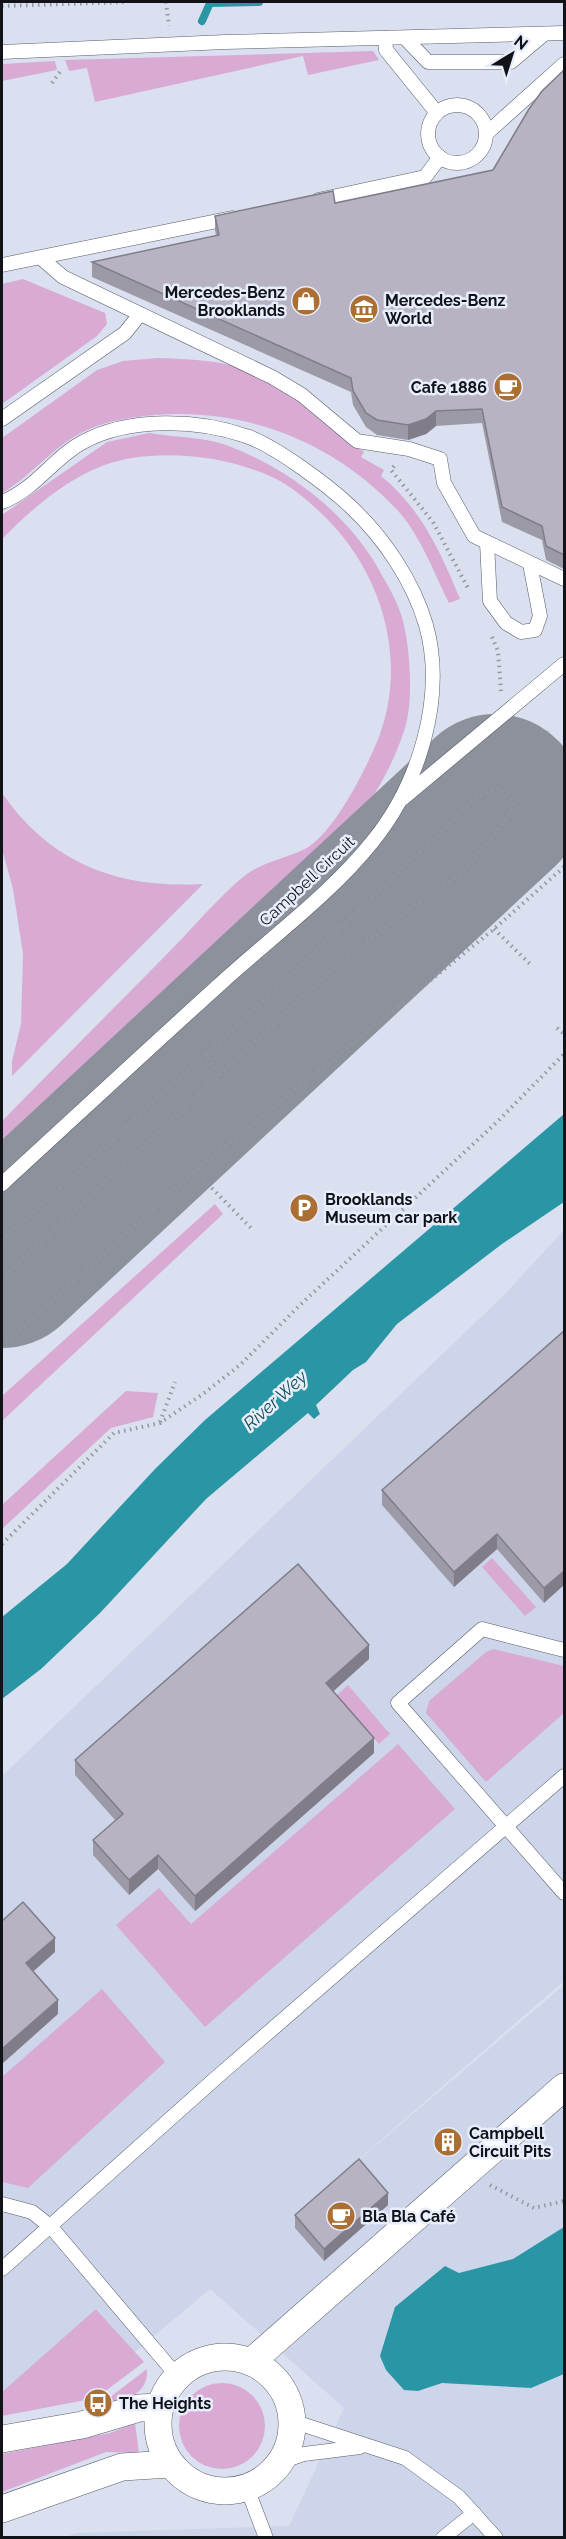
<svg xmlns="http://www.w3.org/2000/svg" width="566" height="2539" viewBox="0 0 566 2539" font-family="Raleway,sans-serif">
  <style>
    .built { fill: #cdd5ea }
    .green { fill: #d9abd4 }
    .water { fill: #2a96a5 }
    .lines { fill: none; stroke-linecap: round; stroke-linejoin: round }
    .stream { stroke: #2a96a5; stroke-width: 8 }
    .runway { stroke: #8c919c; stroke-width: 176 }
    .lane-casing { stroke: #575c68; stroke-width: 15 }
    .street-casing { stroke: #575c68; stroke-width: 28 }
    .path { stroke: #9297a2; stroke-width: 4; stroke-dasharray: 1.5 4.5; stroke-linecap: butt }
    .lane { stroke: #fff; stroke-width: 14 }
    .street { stroke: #fff; stroke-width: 27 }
    .wall { fill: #9d9aa7 }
    .shaded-wall { fill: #807d88 }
    .building { fill: #b7b3c2; stroke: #807d88; stroke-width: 1.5 }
    .labels { text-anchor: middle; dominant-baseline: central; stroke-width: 5; stroke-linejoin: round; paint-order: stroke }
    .poi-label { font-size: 16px; font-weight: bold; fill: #111318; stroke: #e8edfc; text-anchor: start }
    .street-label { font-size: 16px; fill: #111318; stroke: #e8edfc }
    .water-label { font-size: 18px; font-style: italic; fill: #134f56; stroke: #e8edfc }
  </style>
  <rect width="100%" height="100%" fill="#dae0ef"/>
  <!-- built -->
  <polygon class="built" points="564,1230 564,1981 286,2222 564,1985 564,2537 67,2537 75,2533 289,2526 344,2408 210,2289 135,2352 97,2309 2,2392 2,1776 503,1296"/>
  <!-- green -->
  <g class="green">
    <polygon points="373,51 379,60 308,75 303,56 95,102 87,68 69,71 65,60"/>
    <polygon points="55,61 57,70 2,81 2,64"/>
    <polygon points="23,279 105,313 107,324 97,336 2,404 2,284"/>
    <path d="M157,358C183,359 210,359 236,367C284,384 323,423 364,452L361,457L384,470L381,476C421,508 441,553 460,599L449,603C434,573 421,537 399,512C336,443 248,408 155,415C132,417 106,421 85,431C53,446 32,476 2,493V438L97,370L123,361Z"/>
    <path d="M149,433C173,437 203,437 226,445C285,467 342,509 375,563C384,579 395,596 401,614C410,642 414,700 405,728C371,836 275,907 194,981C130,1040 66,1098 2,1157V1121C57,1065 113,1009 169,952C192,929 222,893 247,874C263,862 287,858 305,849C334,834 369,764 380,734C408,655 380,568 320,512C306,499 291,486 274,478C231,458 179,451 132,458C80,466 37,504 2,539V515L107,442Z"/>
    <path d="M2,793C51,864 119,889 203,884L12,1076V1061L21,1024L23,954L13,889L2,849Z"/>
    <polygon points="215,1204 223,1214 2,1421 2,1396"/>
    <polygon points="126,1391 158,1393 153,1417 111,1428 2,1529 2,1505"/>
    <polygon points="492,1558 536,1607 525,1616 482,1567"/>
    <polygon points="494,1649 564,1666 564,1713 486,1782 426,1713 429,1701 486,1652"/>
    <polygon points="348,1685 390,1734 379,1744 337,1695"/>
    <polygon points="398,1744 455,1809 205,2027 116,1925 159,1888 191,1924"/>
    <polygon points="102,1989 165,2062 28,2188 2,2182 2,2077"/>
    <polygon points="96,2309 144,2362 96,2398 2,2416 2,2392"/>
    <path d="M147,2369C149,2397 120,2402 97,2407Z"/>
    <circle cx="222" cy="2426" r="43"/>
    <polygon points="135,2423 139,2453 106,2452 2,2492 2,2454 110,2433"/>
  </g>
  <!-- water -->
  <g class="water">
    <polygon points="564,1114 564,1202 502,1244 397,1324 366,1362 353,1370 316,1405 320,1414 314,1419 308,1413 206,1499 100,1613 41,1669 2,1699 2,1617 67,1564 155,1469 205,1420"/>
    <polygon points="564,2227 564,2374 531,2388 442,2383 418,2391 404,2390 386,2370 380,2356 395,2307 445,2266 459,2273 513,2259"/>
  </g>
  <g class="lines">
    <!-- stream -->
    <polyline class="stream" points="202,21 210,3 259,2"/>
    <!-- runway -->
    <polyline class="runway" points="2,1260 495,802"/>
    <!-- lane casing -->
    <g class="lane-casing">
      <g id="lane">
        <polyline points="385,38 386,50 437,113"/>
        <polyline points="405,38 428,62 511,62 543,35"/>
        <polyline points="2,52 225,42 564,33"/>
        <circle cx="457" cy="134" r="29"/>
        <polyline points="487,133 564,64"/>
        <polyline points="318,200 425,177 440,157"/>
        <polyline points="41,258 63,277 272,377 302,395 357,441 409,449 440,459 444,483 474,536 564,579"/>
        <polyline points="2,265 232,218"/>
        <polyline points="2,419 125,333 140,314"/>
        <path d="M2,502C36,489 54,457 83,442C129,417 197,419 246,436C274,445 329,486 351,507C384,538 413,581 426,625C446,697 419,784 373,841C329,896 270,938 219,985C146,1051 74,1118 2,1184"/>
        <polyline points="487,543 490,601 506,623 521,632 535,630 540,616 530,564"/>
        <polyline points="402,799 564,664"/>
        <polyline points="564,1650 482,1629 398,1703 564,1893"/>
        <polyline points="2,2204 32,2212 51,2227 177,2376"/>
        <polyline points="2,2269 217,2077 564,1776"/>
        <polyline points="292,2421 405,2458 459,2497 496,2538"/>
        <polyline points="281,2462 304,2454 360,2447"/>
        <polyline points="247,2488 266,2538"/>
        <polyline points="443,2538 474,2513"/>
      </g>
    </g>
    <!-- street casing -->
    <g class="street-casing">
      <g id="street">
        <circle cx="225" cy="2424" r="67"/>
        <polyline points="251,2362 564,2087"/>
        <polyline points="2,2439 82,2425 139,2408 159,2407"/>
        <polyline points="2,2509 122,2467 170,2464"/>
      </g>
    </g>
    <!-- path -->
    <g class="path">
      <polyline points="166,2 169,26"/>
      <polyline points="2,6 126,2"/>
      <polyline points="52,83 62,69"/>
      <polyline points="394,466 391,470 433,522 469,590"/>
      <polyline points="492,637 498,651 501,691"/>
      <polyline points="525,722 549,734"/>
      <polyline points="494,929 531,965"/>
      <polyline points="557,1028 564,1034"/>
      <polyline points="205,1053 220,1077"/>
      <polyline points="195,1171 251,1228"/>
      <polyline points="2,1241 270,995 478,796 499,788 514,801 511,812 498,831 461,874 429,895 339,963 2,1279"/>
      <polyline points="2,1347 195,1171 494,929 564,867"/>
      <polyline points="160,1422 175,1382"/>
      <polyline points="2,1544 114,1433 160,1423 203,1394 240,1365 300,1305 498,1121 564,1054"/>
      <polyline points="490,2185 534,2208 564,2201"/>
    </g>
    <!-- lane -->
    <use href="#lane" class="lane"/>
    <!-- street -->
    <use href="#street" class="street"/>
  </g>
  <!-- wall -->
  <g class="wall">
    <polygon points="564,70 564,569 546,560 542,540 502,522 482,423 436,426 426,434 408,440 377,435 366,427 353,405 351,392 92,277 92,262 216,236 215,230 215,216 335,203 493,170"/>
    <polygon points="564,1331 544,1603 497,1549 454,1587 382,1505 382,1490"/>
    <polygon points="369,1659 333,1691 374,1753 195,1911 158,1869 129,1895 93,1855 93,1840 116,1821 75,1775 75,1760"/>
    <polygon points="388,2205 324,2261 295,2228 295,2215"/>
  </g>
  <!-- shaded-wall -->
  <g class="shaded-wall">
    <polygon points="436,411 436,426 426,434 408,440 408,425"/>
    <polygon points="497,1534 497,1549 454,1587 454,1572"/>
    <polygon points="564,1571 564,1585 544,1603 544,1588"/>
    <polygon points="369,1645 369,1659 326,1698 326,1683"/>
    <polygon points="374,1738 374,1753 195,1911 195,1896"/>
    <polygon points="158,1855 158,1869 129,1895 129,1880"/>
    <polygon points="55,1938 55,1952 26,1978 26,1963"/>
    <polygon points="58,2000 58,2014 2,2064 2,2049"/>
    <polygon points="388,2193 388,2205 324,2261 324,2249"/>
  </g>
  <!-- building -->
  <g class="building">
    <polygon points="564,70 564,555 546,546 542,526 502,507 482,409 436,411 426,419 408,425 377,420 366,413 353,391 351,378 92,262 219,235 215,216 333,191 335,203 493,170 529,109 542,91"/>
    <polygon points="564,1331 564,1571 544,1588 497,1534 454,1572 382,1490"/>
    <polygon points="298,1564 369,1645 326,1683 374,1738 195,1896 158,1855 129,1880 93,1840 123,1814 75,1760"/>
    <polygon points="23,1902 55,1938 26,1963 58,2000 2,2049 2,1921"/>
    <polygon points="359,2159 388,2193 324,2249 295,2215"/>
  </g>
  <!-- icons -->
  <defs>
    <g id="shop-disc" transform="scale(1.5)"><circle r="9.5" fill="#ab6e33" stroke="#e8edfc"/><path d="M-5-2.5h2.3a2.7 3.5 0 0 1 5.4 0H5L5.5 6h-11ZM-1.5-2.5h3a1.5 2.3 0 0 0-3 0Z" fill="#fff"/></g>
    <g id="museum-disc" transform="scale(1.5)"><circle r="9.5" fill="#ab6e33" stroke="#e8edfc"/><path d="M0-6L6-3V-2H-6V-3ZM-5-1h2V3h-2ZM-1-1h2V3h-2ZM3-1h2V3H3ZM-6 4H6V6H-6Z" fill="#fff"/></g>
    <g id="cafe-disc" transform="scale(1.5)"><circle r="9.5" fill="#ab6e33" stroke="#e8edfc"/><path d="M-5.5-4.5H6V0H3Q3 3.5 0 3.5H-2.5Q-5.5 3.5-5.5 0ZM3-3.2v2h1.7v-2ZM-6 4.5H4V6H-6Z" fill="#fff"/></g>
    <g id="parking-disc" transform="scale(1.5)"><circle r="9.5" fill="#ab6e33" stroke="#e8edfc"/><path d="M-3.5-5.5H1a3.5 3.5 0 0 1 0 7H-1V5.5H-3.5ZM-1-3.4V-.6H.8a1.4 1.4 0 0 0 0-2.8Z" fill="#fff"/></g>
    <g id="building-disc" transform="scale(1.5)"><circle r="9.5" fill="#ab6e33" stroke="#e8edfc"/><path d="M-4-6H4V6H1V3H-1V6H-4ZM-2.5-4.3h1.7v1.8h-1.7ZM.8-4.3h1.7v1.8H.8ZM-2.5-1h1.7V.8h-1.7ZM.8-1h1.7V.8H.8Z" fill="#fff"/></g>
    <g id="bus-disc" transform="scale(1.5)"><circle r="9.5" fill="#ab6e33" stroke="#e8edfc"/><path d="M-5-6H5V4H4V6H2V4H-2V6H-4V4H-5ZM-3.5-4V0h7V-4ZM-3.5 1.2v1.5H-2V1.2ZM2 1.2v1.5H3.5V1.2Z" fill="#fff"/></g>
  </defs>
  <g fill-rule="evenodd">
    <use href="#shop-disc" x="306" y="301"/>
    <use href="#museum-disc" x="364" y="309"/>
    <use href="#cafe-disc" x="508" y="387"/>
    <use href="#parking-disc" x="304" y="1208"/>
    <use href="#building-disc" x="448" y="2142"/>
    <use href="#cafe-disc" x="341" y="2216"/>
    <use href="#bus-disc" x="98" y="2403"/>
  </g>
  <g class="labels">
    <!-- poi labels -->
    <g class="poi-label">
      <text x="285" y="292" text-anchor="end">Mercedes-Benz<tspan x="285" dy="18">Brooklands</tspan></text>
      <text x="385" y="300">Mercedes-Benz<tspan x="385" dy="18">World</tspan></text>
      <text x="487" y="387" text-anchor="end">Cafe 1886</text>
      <text x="325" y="1199">Brooklands<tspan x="325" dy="18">Museum car park</tspan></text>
      <text x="469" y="2133">Campbell<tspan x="469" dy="18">Circuit Pits</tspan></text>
      <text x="362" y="2216">Bla Bla Café</text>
      <text x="119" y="2403">The Heights</text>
    </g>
    <!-- street labels -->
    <g class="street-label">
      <text transform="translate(307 881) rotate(-43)">Campbell Circuit</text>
    </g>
    <!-- water labels -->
    <g class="water-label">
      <text transform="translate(275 1400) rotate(-42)">River Wey</text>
    </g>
  </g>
  <!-- border -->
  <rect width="566" height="2539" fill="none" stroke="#111318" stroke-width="6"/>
  <!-- north arrow -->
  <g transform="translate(512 54) rotate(38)" stroke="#e8edfc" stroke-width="4.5" paint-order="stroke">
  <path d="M0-4.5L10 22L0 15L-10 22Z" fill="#111318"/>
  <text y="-9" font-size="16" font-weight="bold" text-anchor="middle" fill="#111318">N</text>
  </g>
</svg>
